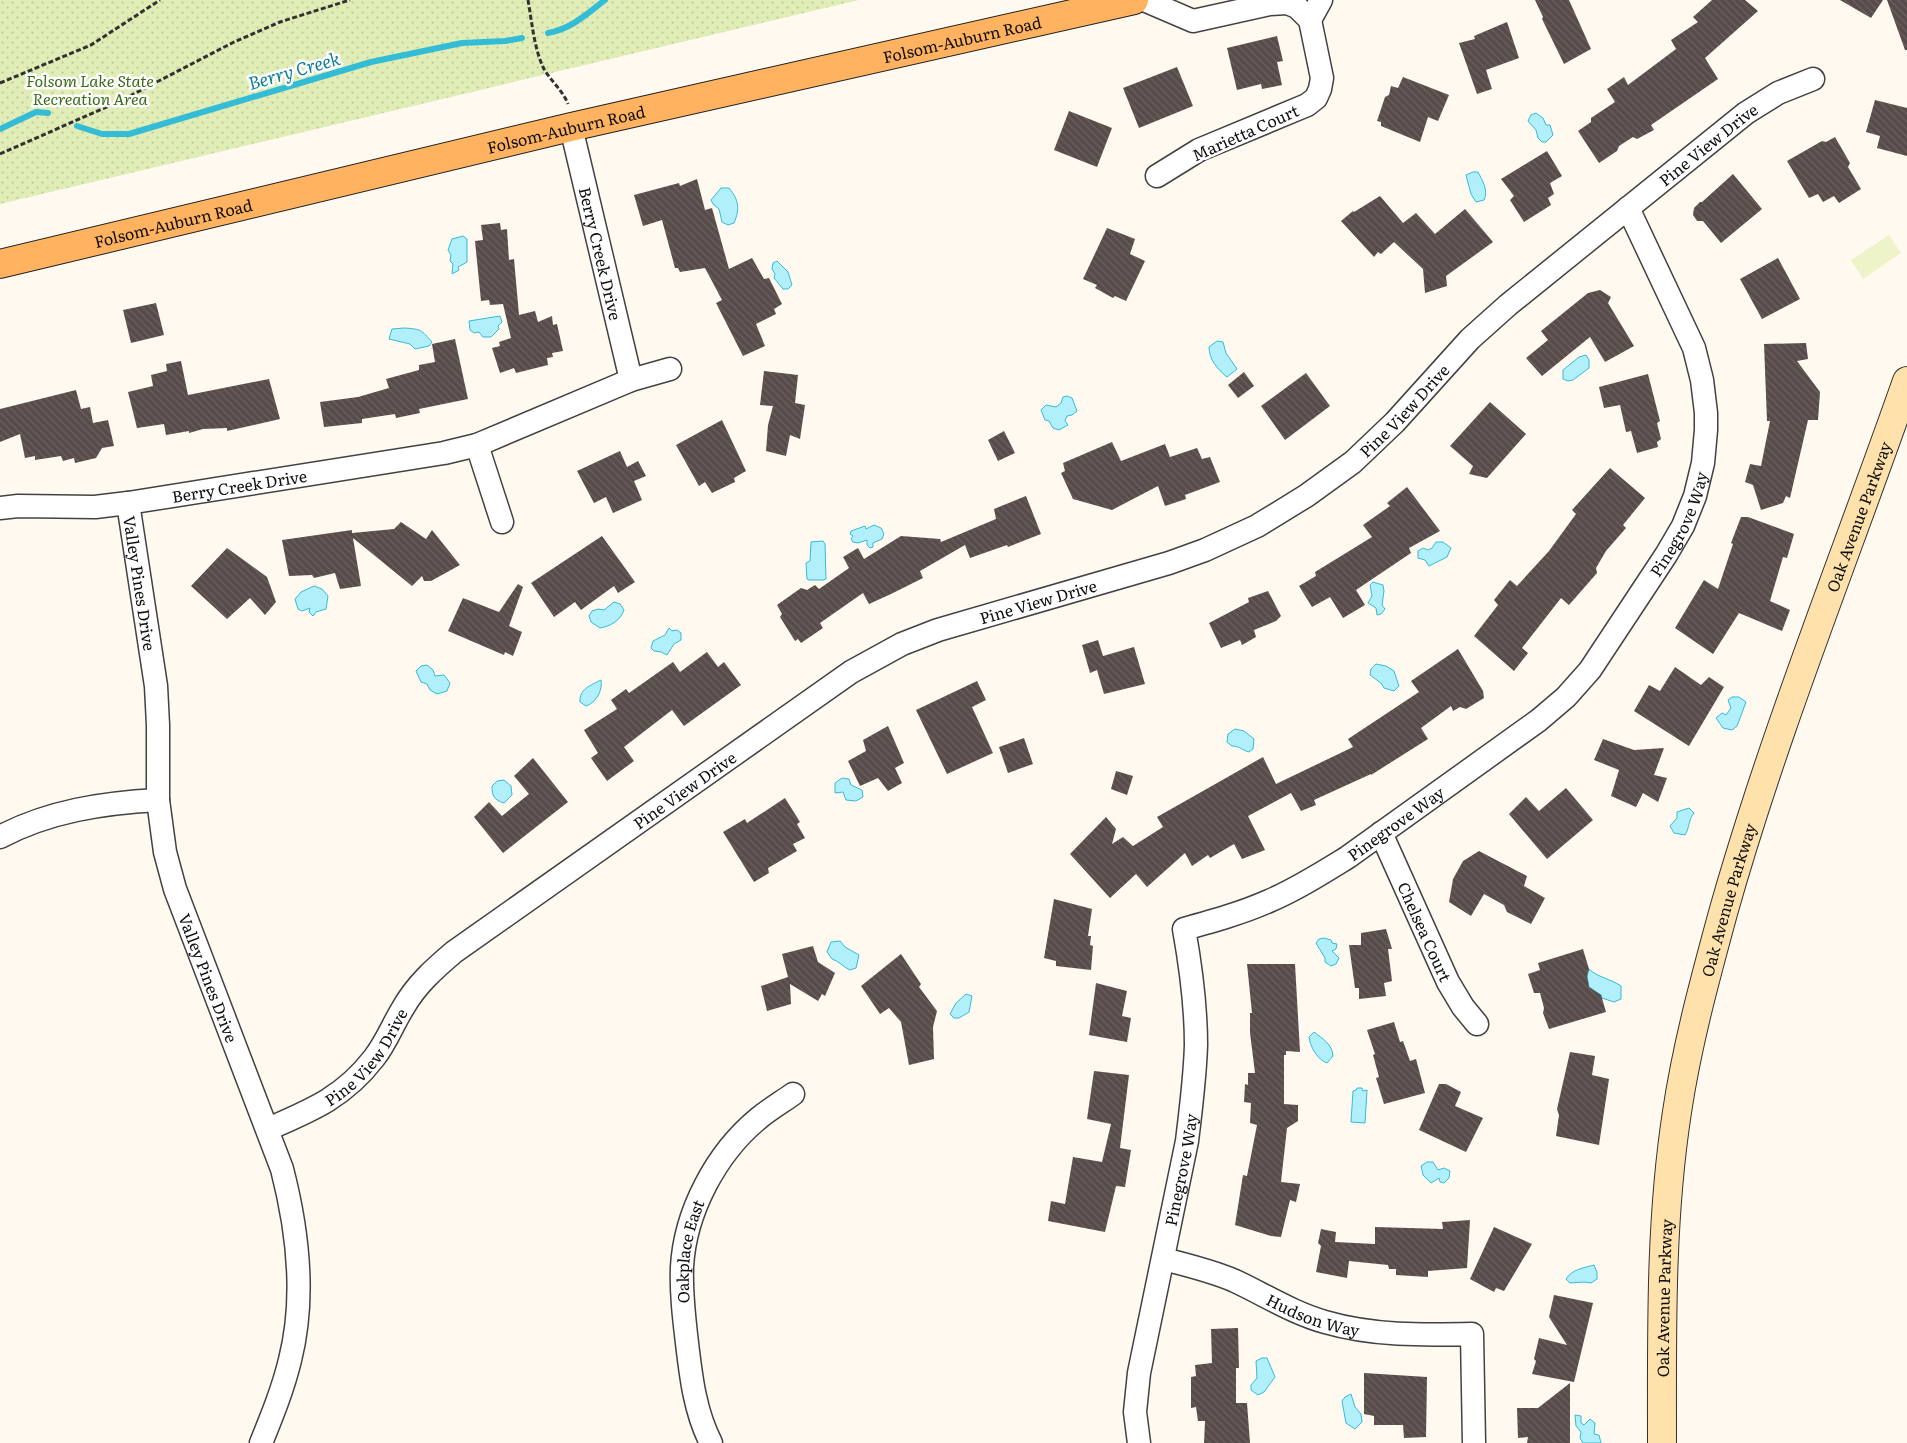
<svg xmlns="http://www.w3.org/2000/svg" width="1907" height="1443" viewBox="0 0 1907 1443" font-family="Literata,serif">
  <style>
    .park { fill: url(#park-dots) }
    .pitch { fill: #eff3c9 }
    .water { fill: #b1f0fa; stroke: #33bcd6 }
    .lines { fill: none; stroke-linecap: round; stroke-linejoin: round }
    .stream { stroke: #33bcd6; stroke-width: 6 }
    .building { fill: url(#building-back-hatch) }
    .street-casing { stroke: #424242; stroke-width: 25 }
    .secondary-casing { stroke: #313131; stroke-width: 30 }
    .primary-casing { stroke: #202020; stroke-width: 30 }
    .path { stroke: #313131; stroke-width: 3; stroke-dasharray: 5 2.5; stroke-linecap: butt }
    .street { stroke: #fff; stroke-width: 22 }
    .secondary { stroke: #ffe2ab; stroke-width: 28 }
    .primary { stroke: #ffb260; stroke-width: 28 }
    .labels { text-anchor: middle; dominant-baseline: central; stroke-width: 5; stroke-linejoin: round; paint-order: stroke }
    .street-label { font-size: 16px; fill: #0f0f0f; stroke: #fff }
    .park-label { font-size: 16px; font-style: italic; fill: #3e6c1a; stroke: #fff }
    .water-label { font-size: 18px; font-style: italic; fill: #0e7f9b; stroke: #fff }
  </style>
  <defs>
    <pattern id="park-dots" width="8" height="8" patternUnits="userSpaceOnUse" patternTransform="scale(1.25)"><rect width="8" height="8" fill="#e0edb7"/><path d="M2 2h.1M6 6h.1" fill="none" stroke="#bfca9c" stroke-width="1.8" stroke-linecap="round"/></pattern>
    <pattern id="building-back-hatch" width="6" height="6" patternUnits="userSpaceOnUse" patternTransform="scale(1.25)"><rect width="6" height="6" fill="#584c4a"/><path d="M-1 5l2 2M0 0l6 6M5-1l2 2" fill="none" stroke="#6b6160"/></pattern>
  </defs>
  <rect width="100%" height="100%" fill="#fff9f0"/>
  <!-- park -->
  <polygon class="park" points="0,0 859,0 0,204"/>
  <!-- pitch -->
  <polygon class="pitch" points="1889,235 1901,253 1863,279 1851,260"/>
  <!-- water -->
  <g class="water">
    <polygon points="1536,113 1543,118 1546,125 1550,125 1553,135 1546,142 1542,142 1538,138 1536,130 1528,121 1531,115"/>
    <path d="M1473,172H1478C1482,180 1489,191 1484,200L1476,202L1471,194L1466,175Z"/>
    <path d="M721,188H729C739,200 740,209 734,223L728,225L722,222L719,209L713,204L711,200Z"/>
    <polygon points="463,236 467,239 467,262 458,267 459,270 452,274 453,264 450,261 451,255 448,250 452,239"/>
    <polygon points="777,261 788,272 792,285 788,289 783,289 774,278 775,274 772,269 773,263"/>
    <polygon points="500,316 502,322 498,326 499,329 491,337 483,337 479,332 474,333 470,330 469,321"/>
    <path d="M404,328C422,329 421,330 432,342L429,346L415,349L410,344L389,339L392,329Z"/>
    <path d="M1217,341L1223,342L1226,353L1237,369L1227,377C1217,369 1209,359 1209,347Z"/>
    <polygon points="1586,355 1589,360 1589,368 1573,380 1568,381 1563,379 1563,370 1579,357"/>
    <polygon points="1067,396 1072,398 1077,411 1072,415 1067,416 1065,421 1068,425 1059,430 1053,428 1049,421 1045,420 1041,410 1046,405 1056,407 1061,403 1063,397"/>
    <polygon points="874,525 881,528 884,534 882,539 873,543 873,547 870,548 867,545 867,540 858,543 853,542 851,539 853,536 850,534 851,531 865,526 866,529"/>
    <polygon points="823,541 825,544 826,579 823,580 809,580 807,579 806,563 810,561 811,542"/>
    <polygon points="1436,542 1443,542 1451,548 1447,557 1429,566 1425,560 1418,558 1418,551 1423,548 1428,550 1432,548"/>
    <polygon points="1373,582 1383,585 1384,591 1382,605 1385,609 1381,614 1377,615 1376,608 1368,603 1372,596 1370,585"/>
    <polygon points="314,586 322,589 328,596 326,609 316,612 313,616 309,612 310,608 302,611 298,609 295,599 301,592"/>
    <path d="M614,602L620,604L624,610C620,621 611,626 600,628L591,622L589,616L592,611L598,609L604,610Z"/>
    <polygon points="669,628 672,631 677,630 681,633 681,640 674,644 667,655 661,652 654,651 651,648 653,641 665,635"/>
    <polygon points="1376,664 1386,666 1394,671 1399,686 1394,691 1384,688 1381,683 1370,675 1371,669"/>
    <polygon points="427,665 433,670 435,676 444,675 450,683 447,691 437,694 430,690 427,684 421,682 416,671 421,666"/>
    <path d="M601,680C603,690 596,703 586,706L580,702C579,689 591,685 601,680Z"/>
    <polygon points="1732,697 1739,697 1746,702 1737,726 1732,730 1723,728 1716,718 1722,713 1726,715 1731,708 1728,700"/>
    <path d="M1235,729L1244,731L1254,739L1253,749L1249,752C1242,750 1239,746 1232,746L1227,742L1228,734Z"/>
    <polygon points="842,778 849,779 851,785 862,790 863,797 856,801 846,800 843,792 835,793 835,783"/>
    <path d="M504,780L511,786L512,795L504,803C494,800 492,796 492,786L497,781Z"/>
    <path d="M1689,808L1694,813C1688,820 1690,827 1685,835L1674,833L1670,826L1677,818V812Z"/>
    <polygon points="1324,938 1331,940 1332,943 1337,944 1336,949 1332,951 1339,958 1336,964 1331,966 1325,962 1325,958 1316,943 1319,939"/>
    <path d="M840,941L845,947L859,955L856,968L850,970C843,967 839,961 832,959L827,952L831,942Z"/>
    <path d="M1589,969C1597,977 1611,979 1621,986V999L1614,1002L1602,998L1601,995L1589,987L1587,976Z"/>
    <polygon points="966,994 972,996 969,1012 959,1018 954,1018 950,1014 956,1003"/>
    <path d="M1314,1032C1323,1039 1332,1044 1333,1056L1327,1063C1318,1060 1310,1047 1309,1037Z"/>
    <polygon points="1357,1088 1362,1088 1363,1091 1367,1090 1365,1123 1351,1122 1353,1091 1356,1090"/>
    <polygon points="1427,1162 1433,1162 1438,1170 1444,1168 1450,1171 1449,1178 1444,1183 1440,1182 1439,1178 1431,1183 1423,1175 1421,1166"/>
    <path d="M1594,1265L1597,1272V1279L1591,1283L1584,1282L1570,1283L1566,1279C1572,1269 1584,1268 1594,1265Z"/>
    <polygon points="1262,1358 1267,1358 1275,1377 1264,1392 1258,1395 1251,1390 1251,1385 1257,1378 1256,1361"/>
    <polygon points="1351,1394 1355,1407 1361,1414 1362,1422 1355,1429 1346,1423 1342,1401 1345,1397"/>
    <polygon points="1575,1415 1581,1416 1581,1423 1584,1425 1590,1419 1595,1423 1594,1434 1599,1435 1601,1443 1583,1443 1580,1438 1581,1432 1576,1426"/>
  </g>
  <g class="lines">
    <!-- stream -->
    <g class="stream">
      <path d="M548,33C571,29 587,14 605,0"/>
      <polyline points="77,126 102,134 129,134 371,62 462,43 505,41 522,38"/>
      <polyline points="0,129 36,112 48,113"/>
    </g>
  </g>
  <!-- building -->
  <g class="building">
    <polygon points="1535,0 1569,0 1591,49 1564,64 1542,19 1543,17"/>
    <polygon points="1712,0 1745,0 1758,11 1705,58 1718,79 1651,125 1654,130 1637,139 1633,137 1619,146 1617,151 1599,163 1578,131 1591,122 1591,118 1615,102 1607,89 1624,77 1628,85 1676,49 1671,40 1698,22 1693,17"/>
    <polygon points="1840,0 1883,0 1871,18"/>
    <polygon points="1887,0 1907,0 1907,50 1905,50"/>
    <polygon points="1507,22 1519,58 1486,70 1492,89 1477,94 1459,43 1475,39 1474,36"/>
    <polygon points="1277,36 1283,61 1277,62 1282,85 1262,89 1261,84 1237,90 1227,48"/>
    <polygon points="1177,67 1193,106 1139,128 1123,88"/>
    <polygon points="1403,77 1449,95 1438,121 1428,117 1420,142 1381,126 1381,122 1377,121 1385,97 1389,95 1391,86 1398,88"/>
    <polygon points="1875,100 1907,108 1907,156 1877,148 1880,136 1866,132"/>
    <polygon points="1069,111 1112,128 1097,167 1054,150"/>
    <polygon points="1835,137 1850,163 1848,167 1861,189 1839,203 1834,196 1823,202 1818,194 1809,198 1787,161 1822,141 1826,142"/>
    <polygon points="1547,151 1562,176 1550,183 1554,194 1548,198 1551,205 1524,222 1510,200 1514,196 1501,179"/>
    <polygon points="1733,174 1762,209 1721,243 1703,221 1697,221 1693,215 1694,208 1700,202 1702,202"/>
    <polygon points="697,179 705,210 712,208 729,269 752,258 764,279 769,278 782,304 774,309 776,314 756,324 765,346 743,356 716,303 722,300 705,268 680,272 678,268 675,268 662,220 643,226 634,195 679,183 680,186"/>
    <polygon points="1380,196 1403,223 1416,213 1435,234 1465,209 1493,242 1446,276 1447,286 1425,293 1423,269 1394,242 1381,254 1378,252 1374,257 1341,221 1353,211 1354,212"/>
    <polygon points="500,223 501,230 507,229 509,260 514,259 519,315 535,311 538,322 552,316 553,325 557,324 563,351 552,353 553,357 547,358 548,365 516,373 514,368 500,373 492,348 500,346 499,342 511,338 503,304 490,305 489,300 481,301 475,241 483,240 481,225"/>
    <polygon points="1107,228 1135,239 1130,254 1145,261 1126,301 1115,296 1113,298 1095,288 1097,285 1083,279"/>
    <polygon points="1778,258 1800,299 1762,319 1740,279"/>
    <polygon points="1600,290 1611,297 1608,303 1634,346 1605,362 1590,337 1542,376 1526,358 1548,340 1541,331 1588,293"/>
    <polygon points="156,303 164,335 131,343 123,310"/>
    <polygon points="455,339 468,399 419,409 420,413 396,418 395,414 362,419 362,423 324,427 320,402 358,397 389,388 386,379 419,370 419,365 435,362 432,344"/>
    <polygon points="1806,343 1808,359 1797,361 1820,392 1818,420 1808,420 1790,498 1786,496 1783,503 1761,510 1753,485 1745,482 1750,464 1761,466 1770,421 1767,421 1764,344"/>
    <polygon points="181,361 188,395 269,379 280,419 227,431 227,428 203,429 189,433 189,431 166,435 164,424 137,428 128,392 153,386 151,375 167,371 166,364"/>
    <polygon points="764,371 798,375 795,403 805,405 800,439 790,435 786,456 766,451 768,425 773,406 760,405"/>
    <polygon points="1244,372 1254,386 1238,398 1228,385"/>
    <polygon points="1306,373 1330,406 1285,440 1261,406"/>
    <polygon points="1648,374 1660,421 1657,423 1661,439 1657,442 1658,447 1637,453 1631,431 1626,432 1620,405 1604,408 1599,387"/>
    <polygon points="76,390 81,409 90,407 93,423 108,420 114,446 102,448 96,458 75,463 74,458 63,461 61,456 35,460 35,456 25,458 20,434 0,442 0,409"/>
    <polygon points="1490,402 1526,434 1487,478 1469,474 1473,466 1450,446"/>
    <polygon points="722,420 746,471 734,478 735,482 712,493 705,482 699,486 676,445"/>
    <polygon points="1004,431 1015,453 998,461 988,440"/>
    <polygon points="1112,442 1121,461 1165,444 1170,457 1197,448 1202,459 1210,457 1220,482 1185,495 1186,499 1165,506 1158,486 1112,510 1073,499 1061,473 1065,471 1063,463"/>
    <polygon points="620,451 627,467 638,461 646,476 634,481 642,500 613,513 606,497 594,503 577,471"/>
    <polygon points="1610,468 1645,498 1623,525 1626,528 1606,551 1596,568 1597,573 1569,605 1561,598 1522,648 1528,653 1514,671 1474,636 1498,605 1494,600 1510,580 1517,586 1549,551 1576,514 1572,510"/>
    <polygon points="1407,487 1440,531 1409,548 1411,553 1356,590 1365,605 1343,618 1330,597 1312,607 1299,586 1316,576 1315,572 1372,537 1363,525 1390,506 1387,503"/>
    <polygon points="1026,496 1041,534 1008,547 1007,545 970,558 965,545 920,571 923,578 891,594 869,604 863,593 820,623 823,628 801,643 798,639 795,641 780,617 782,614 777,605 801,588 807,590 815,585 819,589 849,568 843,557 858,548 864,559 901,536 940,539 941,542 996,519 994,509"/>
    <polygon points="1741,517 1748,517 1794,534 1787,558 1783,557 1770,601 1790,610 1782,631 1739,613 1713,654 1675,628 1704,580 1718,589 1733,544 1731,543"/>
    <polygon points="401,522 426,539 432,530 460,565 431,581 424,581 422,576 412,586 353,538 361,586 340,589 335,573 314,578 312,575 289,576 282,540 352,530 352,533 394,529"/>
    <polygon points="602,536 635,582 618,593 614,586 581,610 575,602 554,617 531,583"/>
    <polygon points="227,548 267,577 276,602 265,615 250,598 227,619 191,586"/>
    <polygon points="518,584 523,587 509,626 522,632 513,656 505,652 504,655 448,631 463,598 499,612"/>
    <polygon points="1268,591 1281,616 1276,621 1254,630 1256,637 1242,645 1240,640 1221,648 1209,623 1249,602 1248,598"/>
    <polygon points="1098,640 1103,656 1134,647 1145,684 1104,694 1097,670 1090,673 1082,645"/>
    <polygon points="1458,649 1483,691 1484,698 1466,709 1460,707 1453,711 1451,706 1421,728 1428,739 1371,775 1371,774 1314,800 1316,805 1301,811 1291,793 1248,816 1265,850 1242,859 1234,844 1210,858 1208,855 1192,866 1185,853 1147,887 1136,874 1110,898 1070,854 1106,817 1116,829 1112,844 1123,837 1133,846 1163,827 1157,817 1263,757 1276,784 1353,747 1348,739 1419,692 1411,681"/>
    <polygon points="707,652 718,667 724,662 741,685 684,726 672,710 624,747 634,761 607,781 591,758 598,753 584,730 617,709 611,700 626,689 629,693 673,662 680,672"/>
    <polygon points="1675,667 1701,685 1709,677 1724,687 1689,746 1634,711 1649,685 1660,691"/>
    <polygon points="977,681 986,700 972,707 993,753 947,774 916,710"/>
    <polygon points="888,726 904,763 895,768 902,783 888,791 878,778 860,786 848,761 866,751 863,740"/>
    <polygon points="1024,738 1033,764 1008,773 999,747"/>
    <polygon points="1603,739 1634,750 1664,748 1654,775 1667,778 1658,802 1643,793 1636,807 1611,796 1619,770 1594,760"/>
    <polygon points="533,758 568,802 503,853 474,817 489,802 502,816 529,794 514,776"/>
    <polygon points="1116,771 1133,776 1127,795 1111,789"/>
    <polygon points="1566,788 1593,820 1547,859 1509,814 1526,797 1539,811"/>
    <polygon points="785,798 800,822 797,824 805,838 793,844 797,851 768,868 769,873 754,882 723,832 745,819 747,823"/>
    <polygon points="1479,851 1527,876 1524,886 1545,898 1531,924 1507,912 1504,905 1484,894 1471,916 1449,902 1453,879 1463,861"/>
    <polygon points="1054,899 1092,909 1088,936 1091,936 1090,945 1093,946 1091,970 1056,966 1056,961 1044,958"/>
    <polygon points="1386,929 1392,949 1388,949 1392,981 1384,983 1386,996 1359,999 1359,988 1355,988 1349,945 1361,945 1361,933"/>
    <polygon points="813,946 818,962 835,973 825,996 822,994 818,1001 790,984 791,1004 767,1011 761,986 788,977 782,954"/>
    <polygon points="1583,949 1589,969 1587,976 1589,987 1601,995 1606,1012 1549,1029 1543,1013 1544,1008 1540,993 1534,993 1528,974 1540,970 1538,963"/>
    <polygon points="901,954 921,984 919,987 937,1011 933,1027 934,1059 909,1065 901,1022 889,1008 880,1014 861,986"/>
    <polygon points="1247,964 1295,964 1300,1052 1286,1051 1286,1055 1284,1055 1284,1104 1298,1105 1298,1121 1287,1128 1281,1182 1300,1184 1296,1202 1290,1200 1281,1237 1271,1236 1235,1225 1243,1175 1247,1176 1257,1125 1250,1123 1251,1103 1244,1102 1245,1084 1248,1085 1248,1073 1255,1073 1250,1033 1250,1013 1252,1013"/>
    <polygon points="1096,983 1127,991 1122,1016 1131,1018 1127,1042 1089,1035"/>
    <polygon points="1394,1022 1400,1042 1403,1041 1410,1061 1416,1059 1425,1093 1384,1104 1376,1078 1379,1077 1373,1055 1375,1054 1367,1030"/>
    <polygon points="1570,1052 1595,1056 1592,1075 1609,1079 1599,1145 1556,1136 1559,1115 1557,1109"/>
    <polygon points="1094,1071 1129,1075 1120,1148 1131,1150 1125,1187 1116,1186 1105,1232 1048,1221 1051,1201 1065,1204 1073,1157 1102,1162 1111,1124 1087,1119"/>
    <polygon points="1439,1084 1446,1084 1461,1092 1455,1106 1483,1118 1466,1152 1419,1130"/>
    <polygon points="1470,1220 1467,1268 1428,1271 1428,1277 1396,1275 1396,1269 1389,1269 1388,1265 1349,1261 1347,1278 1316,1272 1321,1246 1318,1243 1321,1229 1336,1232 1335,1242 1375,1244 1375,1227 1443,1229 1442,1222"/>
    <polygon points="1494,1227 1532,1244 1504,1291 1496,1288 1494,1292 1470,1279"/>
    <polygon points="1554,1295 1593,1303 1574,1382 1532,1374 1536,1361 1534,1359 1539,1338 1567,1345 1549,1317"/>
    <polygon points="1238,1328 1239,1368 1236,1368 1236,1403 1247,1403 1250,1443 1204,1443 1205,1421 1198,1421 1196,1407 1191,1408 1191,1377 1196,1376 1195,1365 1212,1363 1211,1329"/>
    <polygon points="1364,1373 1427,1377 1426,1437 1404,1438 1403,1425 1374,1425 1374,1416 1364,1414"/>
    <polygon points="1570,1383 1570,1443 1527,1443 1528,1437 1518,1438 1517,1408 1538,1408"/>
  </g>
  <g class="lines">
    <!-- street casing -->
    <g class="street-casing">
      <g id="street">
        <polyline points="1144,0 1193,21 1270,4 1287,3 1297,7 1310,20 1322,78 1320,89 1316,98 1307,105 1199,150 1157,176"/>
        <polyline points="1310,20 1321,0"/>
        <path id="s1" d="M571,127L631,380"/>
        <polyline points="477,445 502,522"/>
        <path id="s2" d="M128,503L156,686L158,725V800L165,852L175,889L282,1169C298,1231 306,1297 290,1360C283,1389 272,1416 261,1443"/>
        <path id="s3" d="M0,508L18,506L95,507L128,503L444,453L477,445L631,380L670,369"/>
        <path id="s4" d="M1381,833L1448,982L1463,1007L1477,1024"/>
        <path d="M0,837C49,811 103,803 158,800"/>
        <path id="s5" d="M268,1129C312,1110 344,1097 374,1058C386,1043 393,1024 403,1008C416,985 434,969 454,952L851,672L902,644L938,630L1169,563L1205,550L1257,526L1306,496L1353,462L1395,422L1470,339L1508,305L1746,113L1778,93L1813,79"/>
        <path id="s6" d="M1163,1259C1187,1265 1212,1271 1235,1281C1265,1295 1293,1313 1325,1322C1373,1336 1422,1335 1472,1334L1474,1443"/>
        <path id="s7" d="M711,1443C695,1412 691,1377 687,1343C684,1318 681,1293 682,1267C685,1212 716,1153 759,1118C770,1109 782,1102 793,1094"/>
        <path id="s8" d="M1139,1443L1135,1412L1139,1373L1187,1141C1191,1109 1195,1077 1196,1045C1196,1006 1191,968 1184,929C1213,921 1242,913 1269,901C1297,889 1322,873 1348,857L1539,720L1566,697L1590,670L1666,555L1683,526L1695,496L1703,463L1706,430V413L1702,380L1694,348L1628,208"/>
      </g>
    </g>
    <!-- secondary casing -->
    <g class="secondary-casing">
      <g id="secondary">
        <path id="s9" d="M1662,1443C1662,1332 1660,1222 1677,1112C1687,1045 1705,979 1723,913C1774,732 1845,558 1907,381"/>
      </g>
    </g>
    <!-- primary casing -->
    <g class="primary-casing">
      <g id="primary">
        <path id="s10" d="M0,264L571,127L1134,0"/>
      </g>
    </g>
    <!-- path -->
    <g class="path">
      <path d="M528,0C532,22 534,49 544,69C551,81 563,91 568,104"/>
      <polyline points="0,83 91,45 160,0"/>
      <polyline points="0,154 120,101 234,42 280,22 350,0"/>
    </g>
    <!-- street -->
    <use href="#street" class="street"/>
    <!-- secondary -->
    <use href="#secondary" class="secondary"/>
    <!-- primary -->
    <use href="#primary" class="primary"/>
  </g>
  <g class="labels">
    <!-- street labels -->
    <g class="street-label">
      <text stroke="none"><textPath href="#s10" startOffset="988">Folsom-Auburn Road</textPath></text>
      <text stroke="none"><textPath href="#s10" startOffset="582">Folsom-Auburn Road</textPath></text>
      <text transform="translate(1245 132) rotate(-24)">Marietta Court</text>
      <text stroke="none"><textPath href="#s5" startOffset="1775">Pine View Drive</textPath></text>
      <text stroke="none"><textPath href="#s10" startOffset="178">Folsom-Auburn Road</textPath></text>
      <text stroke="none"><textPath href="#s1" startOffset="130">Berry Creek Drive</textPath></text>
      <text stroke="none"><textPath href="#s5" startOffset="1370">Pine View Drive</textPath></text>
      <text stroke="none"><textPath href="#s3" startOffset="241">Berry Creek Drive</textPath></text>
      <text stroke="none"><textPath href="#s9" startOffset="955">Oak Avenue Parkway</textPath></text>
      <text stroke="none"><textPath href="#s8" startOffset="1179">Pinegrove Way</textPath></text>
      <text stroke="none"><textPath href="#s2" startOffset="81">Valley Pines Drive</textPath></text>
      <text stroke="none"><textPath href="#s5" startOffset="950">Pine View Drive</textPath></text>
      <text stroke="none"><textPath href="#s5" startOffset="545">Pine View Drive</textPath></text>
      <text stroke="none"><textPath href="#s8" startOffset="759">Pinegrove Way</textPath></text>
      <text stroke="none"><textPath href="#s9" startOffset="550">Oak Avenue Parkway</textPath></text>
      <text stroke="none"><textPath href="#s4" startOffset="108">Chelsea Court</textPath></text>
      <text stroke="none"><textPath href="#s2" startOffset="485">Valley Pines Drive</textPath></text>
      <text stroke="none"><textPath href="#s5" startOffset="125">Pine View Drive</textPath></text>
      <text stroke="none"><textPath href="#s8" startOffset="278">Pinegrove Way</textPath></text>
      <text stroke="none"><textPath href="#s7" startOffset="196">Oakplace East</textPath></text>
      <text stroke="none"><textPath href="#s9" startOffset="145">Oak Avenue Parkway</textPath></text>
      <text stroke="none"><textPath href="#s6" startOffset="161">Hudson Way</textPath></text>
    </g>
    <!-- park labels -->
    <g class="park-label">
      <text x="90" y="80">Folsom Lake State<tspan x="90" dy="18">Recreation Area</tspan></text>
    </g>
    <!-- water labels -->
    <g class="water-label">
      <text transform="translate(294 70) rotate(-16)">Berry Creek</text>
    </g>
  </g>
</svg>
